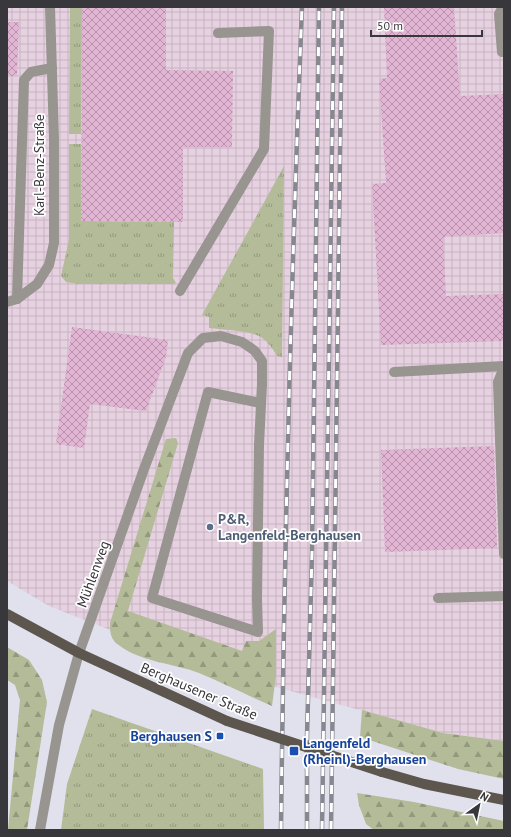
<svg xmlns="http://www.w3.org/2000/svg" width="511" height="837" viewBox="0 0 511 837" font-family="'PT Sans',sans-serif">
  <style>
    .industrial { fill: url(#industrial-grid) }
    .grass { fill: url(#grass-tufts) }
    .forest { fill: url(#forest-firs) }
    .building { fill: url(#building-cross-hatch) }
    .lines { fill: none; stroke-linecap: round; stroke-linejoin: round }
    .minor { stroke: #989591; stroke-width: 10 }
    .major { stroke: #5c564f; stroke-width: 10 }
    .rail-casing { stroke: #86878f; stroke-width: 4.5 }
    .rail { stroke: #fff; stroke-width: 3; stroke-dasharray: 9; stroke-linecap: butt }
    .major-bridge { stroke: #5c564f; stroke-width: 10 }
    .service-dot { fill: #5c6f8a; stroke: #fff; stroke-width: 1.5 }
    .transit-dot { fill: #1a4fb4; stroke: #fff; stroke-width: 1.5 }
    .labels { text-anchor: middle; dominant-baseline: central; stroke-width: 3.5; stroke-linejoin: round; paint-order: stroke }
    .street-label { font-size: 14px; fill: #37373c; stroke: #fff }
    .service-label { font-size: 14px; font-weight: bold; fill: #4e5e75; stroke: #fff; text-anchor: start }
    .transit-label { font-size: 14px; font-weight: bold; fill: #164399; stroke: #fff; text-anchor: end }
  </style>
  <defs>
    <pattern id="industrial-grid" width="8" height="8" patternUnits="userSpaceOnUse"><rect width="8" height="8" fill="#e6d1e0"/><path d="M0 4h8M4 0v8" fill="none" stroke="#c6b4c1"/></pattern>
    <pattern id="grass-tufts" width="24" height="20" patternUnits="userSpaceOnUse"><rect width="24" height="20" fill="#b4bb98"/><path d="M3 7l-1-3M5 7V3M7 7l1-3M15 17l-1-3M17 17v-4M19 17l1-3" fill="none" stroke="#93997d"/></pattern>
    <pattern id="forest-firs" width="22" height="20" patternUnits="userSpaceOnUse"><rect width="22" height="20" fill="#b4bb98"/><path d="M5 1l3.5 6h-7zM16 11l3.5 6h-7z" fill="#93997d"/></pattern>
    <pattern id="building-cross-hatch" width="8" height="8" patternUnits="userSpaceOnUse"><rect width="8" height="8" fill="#e1b5d3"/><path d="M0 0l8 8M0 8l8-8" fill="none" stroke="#b794ac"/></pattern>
  </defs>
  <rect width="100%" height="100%" fill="#e0e1ed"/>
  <!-- industrial -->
  <polygon class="industrial" points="7,7 504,7 504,741 443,733 207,668 49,606 7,581"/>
  <!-- grass -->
  <g class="grass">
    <polygon points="70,7 82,7 81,134 69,134"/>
    <polygon points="69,144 81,144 81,221 174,222 173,278 176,283 171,284 78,284 66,282 61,276 69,240"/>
    <path d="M284,166L282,357L277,356C273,349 268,342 261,337C248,330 224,330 209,328V317L202,315Z"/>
    <polygon points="92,709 263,769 264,830 61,830 67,784"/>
  </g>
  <!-- forest -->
  <g class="forest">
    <path d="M176,438L178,443L128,611L242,651L246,641H259L276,629V675L272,706C248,696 224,683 199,673C173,663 138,662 116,643C110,637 110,631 110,623L166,439Z"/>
    <polygon points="7,647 29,660 42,680 47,702 27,830 8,830 20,700 15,685 7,680"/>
    <polygon points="362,710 443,733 504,741 504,779 458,769 360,737"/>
    <polygon points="357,793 414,802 504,821 504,830 374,830 366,824 359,805"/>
  </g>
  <!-- building -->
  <g class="building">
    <polygon points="82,7 166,7 166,70 233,71 232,147 183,147 183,222 81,221"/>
    <polygon points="384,7 454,7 460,96 504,94 504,233 443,237 446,296 504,294 504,341 381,345 372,184 386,183 379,79 387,78"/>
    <polygon points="7,22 19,22 17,76 7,76"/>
    <polygon points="72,327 168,340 166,357 146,411 90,404 84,448 56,444"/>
    <polygon points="494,446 497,548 385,552 381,450"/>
  </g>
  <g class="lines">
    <!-- minor -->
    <g class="minor">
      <polyline points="502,52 499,14 503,7"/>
      <polyline points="180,291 264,149 269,31 218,33"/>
      <polyline points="17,299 24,80 31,72 52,68"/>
      <polyline points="7,302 17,299 37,284 49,265 54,243 54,139 50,7"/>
      <polyline points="504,367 498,382 504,554"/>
      <polyline points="394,372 504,366"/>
      <polyline points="438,598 504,596"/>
      <polyline points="40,830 59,725 79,653 144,469 188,353 203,338 221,336 242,342 255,351 262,361 262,384 259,445 257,599 258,632 152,598 208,392 260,403"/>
    </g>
    <!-- major -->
    <g class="major">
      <polyline points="7,614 79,653 227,721"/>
      <polyline points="382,772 424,784 504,800"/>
    </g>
    <!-- rail casing -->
    <g class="rail-casing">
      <g id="rail">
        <path d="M281,830C284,556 291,281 302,7"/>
        <polyline points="307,830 307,736 312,553 319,7"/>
        <polyline points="322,830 334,7"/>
        <polyline points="331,830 342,7"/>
      </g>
    </g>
    <!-- rail -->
    <use href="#rail" class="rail"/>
    <!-- major-bridge -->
    <polyline class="major-bridge" points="227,721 382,772"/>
  </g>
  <!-- markers -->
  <circle class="service-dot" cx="210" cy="527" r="4"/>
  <g class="transit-dot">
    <rect x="216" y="732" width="8" height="8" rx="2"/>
    <rect x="289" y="746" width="10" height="10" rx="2"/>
  </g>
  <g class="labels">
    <!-- street labels -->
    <g class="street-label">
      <text transform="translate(39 165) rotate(-90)">Karl-Benz-Straße</text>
      <text transform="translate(93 574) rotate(-70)">Mühlenweg</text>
      <text transform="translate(199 691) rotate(23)">Berghausener Straße</text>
    </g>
    <!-- service labels -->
    <g class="service-label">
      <text x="218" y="519">P&amp;R,<tspan x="218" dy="16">Langenfeld-Berghausen</tspan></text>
    </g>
    <!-- transit labels -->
    <g class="transit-label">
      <text x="212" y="736">Berghausen S</text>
      <text x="303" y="743" text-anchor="start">Langenfeld<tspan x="303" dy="16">(Rheinl)-Berghausen</tspan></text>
    </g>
  </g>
  <!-- border -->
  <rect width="511" height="837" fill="none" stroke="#37373c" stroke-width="16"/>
  <!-- north arrow -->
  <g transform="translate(479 805) rotate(33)" stroke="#ffffff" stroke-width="3" paint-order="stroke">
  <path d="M0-3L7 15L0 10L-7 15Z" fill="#37373c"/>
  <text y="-6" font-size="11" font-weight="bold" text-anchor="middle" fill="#37373c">N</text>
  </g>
  <!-- scale -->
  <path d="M371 30v6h111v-6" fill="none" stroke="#37373c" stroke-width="2"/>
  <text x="377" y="30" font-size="12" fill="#37373c" stroke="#ffffff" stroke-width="3" paint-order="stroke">50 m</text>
</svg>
